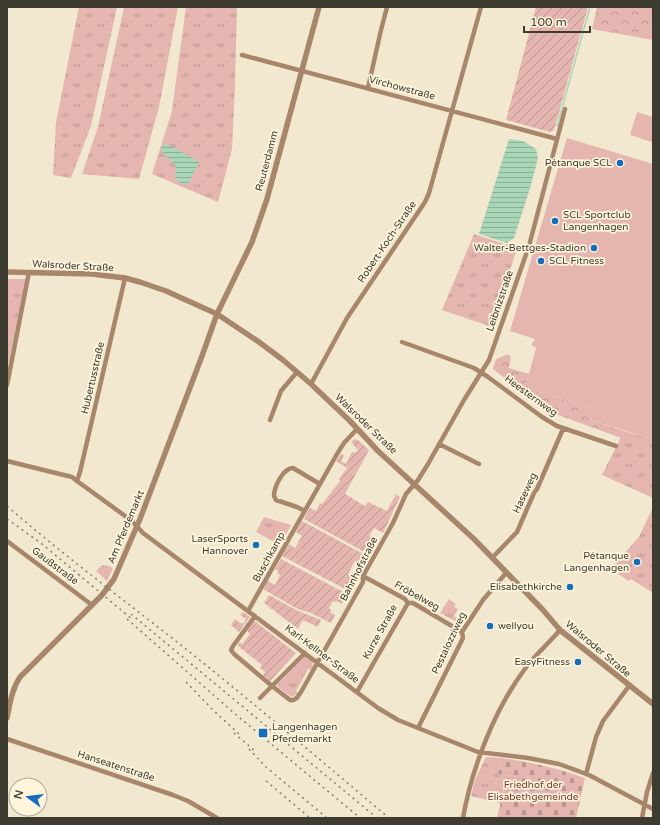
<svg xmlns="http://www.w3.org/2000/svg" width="660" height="825" font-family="'Varela Round',sans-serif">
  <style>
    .grass { fill: url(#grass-tufts) }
    .forest { fill: url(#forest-crowns) }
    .cemetery { fill: url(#cemetery-stones) }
    .garden { fill: url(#garden-furrows) }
    .pitch { fill: #e5b6b0 }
    .water { fill: url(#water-rules) }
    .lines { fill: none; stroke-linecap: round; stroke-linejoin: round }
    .stream { stroke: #aad6b8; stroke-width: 1.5 }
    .minor { stroke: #a7866c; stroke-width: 4.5 }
    .tertiary { stroke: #a7866c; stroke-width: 5.5 }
    .rail { stroke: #837d6d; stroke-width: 1.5; stroke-dasharray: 2 4; stroke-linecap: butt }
    .poi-dot { fill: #146ebc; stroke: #fef5dc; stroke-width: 1.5 }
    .labels { text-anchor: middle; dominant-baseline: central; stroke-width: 3.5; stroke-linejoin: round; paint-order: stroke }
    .street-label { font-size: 10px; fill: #3e3b31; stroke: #fef5dc }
    .poi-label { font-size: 10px; fill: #3e3b31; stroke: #fef5dc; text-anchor: end }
    .park-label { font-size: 10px; fill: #783832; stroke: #fef5dc }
  </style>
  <defs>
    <pattern id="grass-tufts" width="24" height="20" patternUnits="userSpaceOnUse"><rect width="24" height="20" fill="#e5b6b0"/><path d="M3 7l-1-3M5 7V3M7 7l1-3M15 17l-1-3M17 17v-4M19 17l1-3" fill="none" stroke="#bb9590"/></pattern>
    <pattern id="forest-crowns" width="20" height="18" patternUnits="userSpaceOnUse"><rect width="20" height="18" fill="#e5b6b0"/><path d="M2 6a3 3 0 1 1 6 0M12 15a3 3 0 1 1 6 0" fill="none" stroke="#bb9590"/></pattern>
    <pattern id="cemetery-stones" width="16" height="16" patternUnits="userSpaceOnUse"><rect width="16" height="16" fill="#e5b6b0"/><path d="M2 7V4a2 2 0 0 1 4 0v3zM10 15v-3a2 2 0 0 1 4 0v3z" fill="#bb9590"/></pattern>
    <pattern id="garden-furrows" width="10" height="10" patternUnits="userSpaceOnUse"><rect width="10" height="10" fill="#e5b6b0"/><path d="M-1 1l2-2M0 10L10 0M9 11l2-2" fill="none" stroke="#bb9590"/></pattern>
    <pattern id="water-rules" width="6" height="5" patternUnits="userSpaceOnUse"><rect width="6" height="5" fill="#aad6b8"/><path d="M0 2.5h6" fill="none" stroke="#8caf96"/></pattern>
  </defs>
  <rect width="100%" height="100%" fill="#f1e8cf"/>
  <path class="grass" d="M79,7H117L91,126L71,178L53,175L56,122Z
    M124,7H178L159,107L139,179L82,174L98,127Z
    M186,7H237L235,85L232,149L218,202L152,174L172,111Z
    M474,234L517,248L492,327L442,310Z
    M7,279H26L7,370Z
    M624,431L653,439V498L602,475Z
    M653,507V593L631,579L629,581L627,580L611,568L639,537Z
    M264,517L291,525L280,545L256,532Z
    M106,565L113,568L107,581L96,571L101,566Z
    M449,599L456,604L454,607L458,609L454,616L459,619L457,622L440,613Z
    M305,656L312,661L313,666L311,670L308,669L296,691L298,693L291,697L278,687L277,683L280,682Z
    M486,757L501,758L497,773L507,776L500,803L471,796L475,780Z"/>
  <path class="forest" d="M597,7H653V40L592,29Z
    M508,354L511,357L509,368L529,374L525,388L593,408L590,420L624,431L621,438L553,413L545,410L493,369L496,359Z"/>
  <path class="cemetery" d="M501,758C530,762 557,768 585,778L576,818H497L507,776L497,773Z"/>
  <path class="garden" d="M536,7H588L555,127L553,131L550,132L506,120Z
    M355,439L359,441L369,450L345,494L365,506L368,502L387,511L396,494L400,497L383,533L374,528L369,536L378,541L370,555L304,519L310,508L316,511L320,503L322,504L340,481L339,479L347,468L336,461L341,454L344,455L341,461L346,464L352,452L355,453L358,450L351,442Z
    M302,521L369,557L363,566L355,561L348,574L356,579L349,591L282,556L289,544L295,548L302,536L296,532Z
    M281,559L347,594L342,604L337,601L336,602L333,601L329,608L331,610L330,612L335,615L331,623L311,613L298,609L263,589L268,581L275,585L280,575L277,573L279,571L275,569Z
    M269,595L296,610L321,620L318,627L303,620L298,629L264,603Z
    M243,612L250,617L239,632L231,625L235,619L240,623H244L246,619L240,615Z
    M253,620L296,653L270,681L263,675L265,672L260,668L262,665L238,646L239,642L242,644L250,634L246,630Z"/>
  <path class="pitch" d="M637,112L653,117L652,142L630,135Z
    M567,138L653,164V439L590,420L593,408L525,388L536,348L531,345L535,339L510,331Z"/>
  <path class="water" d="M509,139L523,141L536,149L538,158L531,185L514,238L507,243L479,234Z
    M164,144L173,147L198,161L199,163L188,184H182L175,179L176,166L161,151L162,146Z"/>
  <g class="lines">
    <path class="stream" d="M557,126L590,7"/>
    <path class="minor" d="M242,55L557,139
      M368,88L381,30L387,7
      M402,342L474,368L488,377L542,417L557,426L616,446
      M311,384L347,318L425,202L429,193L481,7
      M7,385L29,272
      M270,420L281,391L297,372
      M439,444L479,464
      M7,461L72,477L77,481L132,521L143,533L378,708L398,720L478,752L528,758L559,764L589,775L653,809
      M77,481L80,472L125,278
      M305,511L297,507L276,500L274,496C274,487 283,468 293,468L320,484
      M7,541L92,605
      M492,558L517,532L534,493L537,489L563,429
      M363,576L405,599L408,603H413L462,632
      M248,611L337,454L344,443L357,429
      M255,616L233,646L231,650L234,654L272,686L260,698
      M305,653L272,686L290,700C296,701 298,696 301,692L363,582V576L393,523L406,494L418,480L428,464L464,400L489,360L529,246L565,109
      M357,692L408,603
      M418,728L463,638L462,632L483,600L506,573
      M7,739L173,795L188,801L217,818
      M586,774L596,737L603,721L629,686
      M463,818C472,767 495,708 527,666C537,653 549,643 560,630
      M642,818L647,792L653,773"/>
    <path class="tertiary" d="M7,272L92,274L125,278L140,282L166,291L217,314L259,342L283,360L311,384L350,421L378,451L474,539L543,610L560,630L653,704
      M7,718C10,703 12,689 20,677L102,595L114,579L140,519L202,356L217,314L252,242L267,199L319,7"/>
    <path class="rail" d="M7,506C62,554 120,597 177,642C249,699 319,759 389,818
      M7,519L42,544L133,620
      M131,614L377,818
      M127,619L234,713L360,818
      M186,682L213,710L239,734
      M234,733L255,751
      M249,749L266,767L327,818
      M266,781L310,818"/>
  </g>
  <g class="poi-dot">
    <circle cx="620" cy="163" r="4"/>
    <circle cx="555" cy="221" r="4"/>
    <circle cx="594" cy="248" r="4"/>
    <circle cx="541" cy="261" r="4"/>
    <circle cx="256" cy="545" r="4"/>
    <circle cx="637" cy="562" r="4"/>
    <circle cx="570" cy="587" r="4"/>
    <circle cx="490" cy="626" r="4"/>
    <circle cx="578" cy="662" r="4"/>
    <rect x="258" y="728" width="10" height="10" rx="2"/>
  </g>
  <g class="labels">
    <g class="street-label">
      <text transform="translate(402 88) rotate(15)">Virchowstraße</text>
      <text transform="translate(267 161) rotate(-75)">Reuterdamm</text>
      <text transform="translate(387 242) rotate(-56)">Robert-Koch-Straße</text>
      <text transform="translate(73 266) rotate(3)">Walsroder Straße</text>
      <text transform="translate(500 301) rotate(-71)">Leibnizstraße</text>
      <text transform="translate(93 378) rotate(-77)">Hubertusstraße</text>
      <text transform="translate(531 396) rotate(36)">Heesternweg</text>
      <text transform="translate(366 424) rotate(44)">Walsroder Straße</text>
      <text transform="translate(525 493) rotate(-65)">Haseweg</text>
      <text transform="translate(126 527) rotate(-67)">Am Pferdemarkt</text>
      <text transform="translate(269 557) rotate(-61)">Buschkamp</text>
      <text transform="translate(55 566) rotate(37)">Gaußstraße</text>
      <text transform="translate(359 569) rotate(-63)">Bahnhofstraße</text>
      <text transform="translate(417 596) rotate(29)">Fröbelweg</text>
      <text transform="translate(380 632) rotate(-61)">Kurze Straße</text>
      <text transform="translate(449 643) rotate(-65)">Pestalozziweg</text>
      <text transform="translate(598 649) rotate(40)">Walsroder Straße</text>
      <text transform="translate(322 654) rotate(37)">Karl-Kellner-Straße</text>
      <text transform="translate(116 766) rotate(18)">Hanseatenstraße</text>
    </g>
    <g class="poi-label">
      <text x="612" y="163">Pétanque SCL</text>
      <text x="563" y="215" text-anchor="start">SCL Sportclub<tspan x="563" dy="12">Langenhagen</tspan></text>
      <text x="586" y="248">Walter-Bettges-Stadion</text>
      <text x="549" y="261" text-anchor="start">SCL Fitness</text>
      <text x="248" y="539">LaserSports<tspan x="248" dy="12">Hannover</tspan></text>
      <text x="629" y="556">Pétanque<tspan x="629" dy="12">Langenhagen</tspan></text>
      <text x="562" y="587">Elisabethkirche</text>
      <text x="498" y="626" text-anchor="start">wellyou</text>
      <text x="570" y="662">EasyFitness</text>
      <text x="272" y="727" text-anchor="start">Langenhagen<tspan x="272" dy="12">Pferdemarkt</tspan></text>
    </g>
    <g class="park-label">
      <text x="533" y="785">Friedhof der<tspan x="533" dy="12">Elisabethgemeinde</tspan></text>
    </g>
  </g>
  <rect width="660" height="825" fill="none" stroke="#3e3b31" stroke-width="16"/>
  <g transform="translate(28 797) rotate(285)"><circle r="19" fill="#fef5dc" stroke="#b1ab98"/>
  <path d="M0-3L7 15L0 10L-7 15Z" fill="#146ebc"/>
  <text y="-6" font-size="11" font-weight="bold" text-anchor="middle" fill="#3e3b31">N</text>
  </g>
  <path d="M524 26v6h66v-6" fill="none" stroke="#3e3b31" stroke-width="2"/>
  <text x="530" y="26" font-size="12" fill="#3e3b31" stroke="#fef5dc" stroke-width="3" paint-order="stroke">100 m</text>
</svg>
